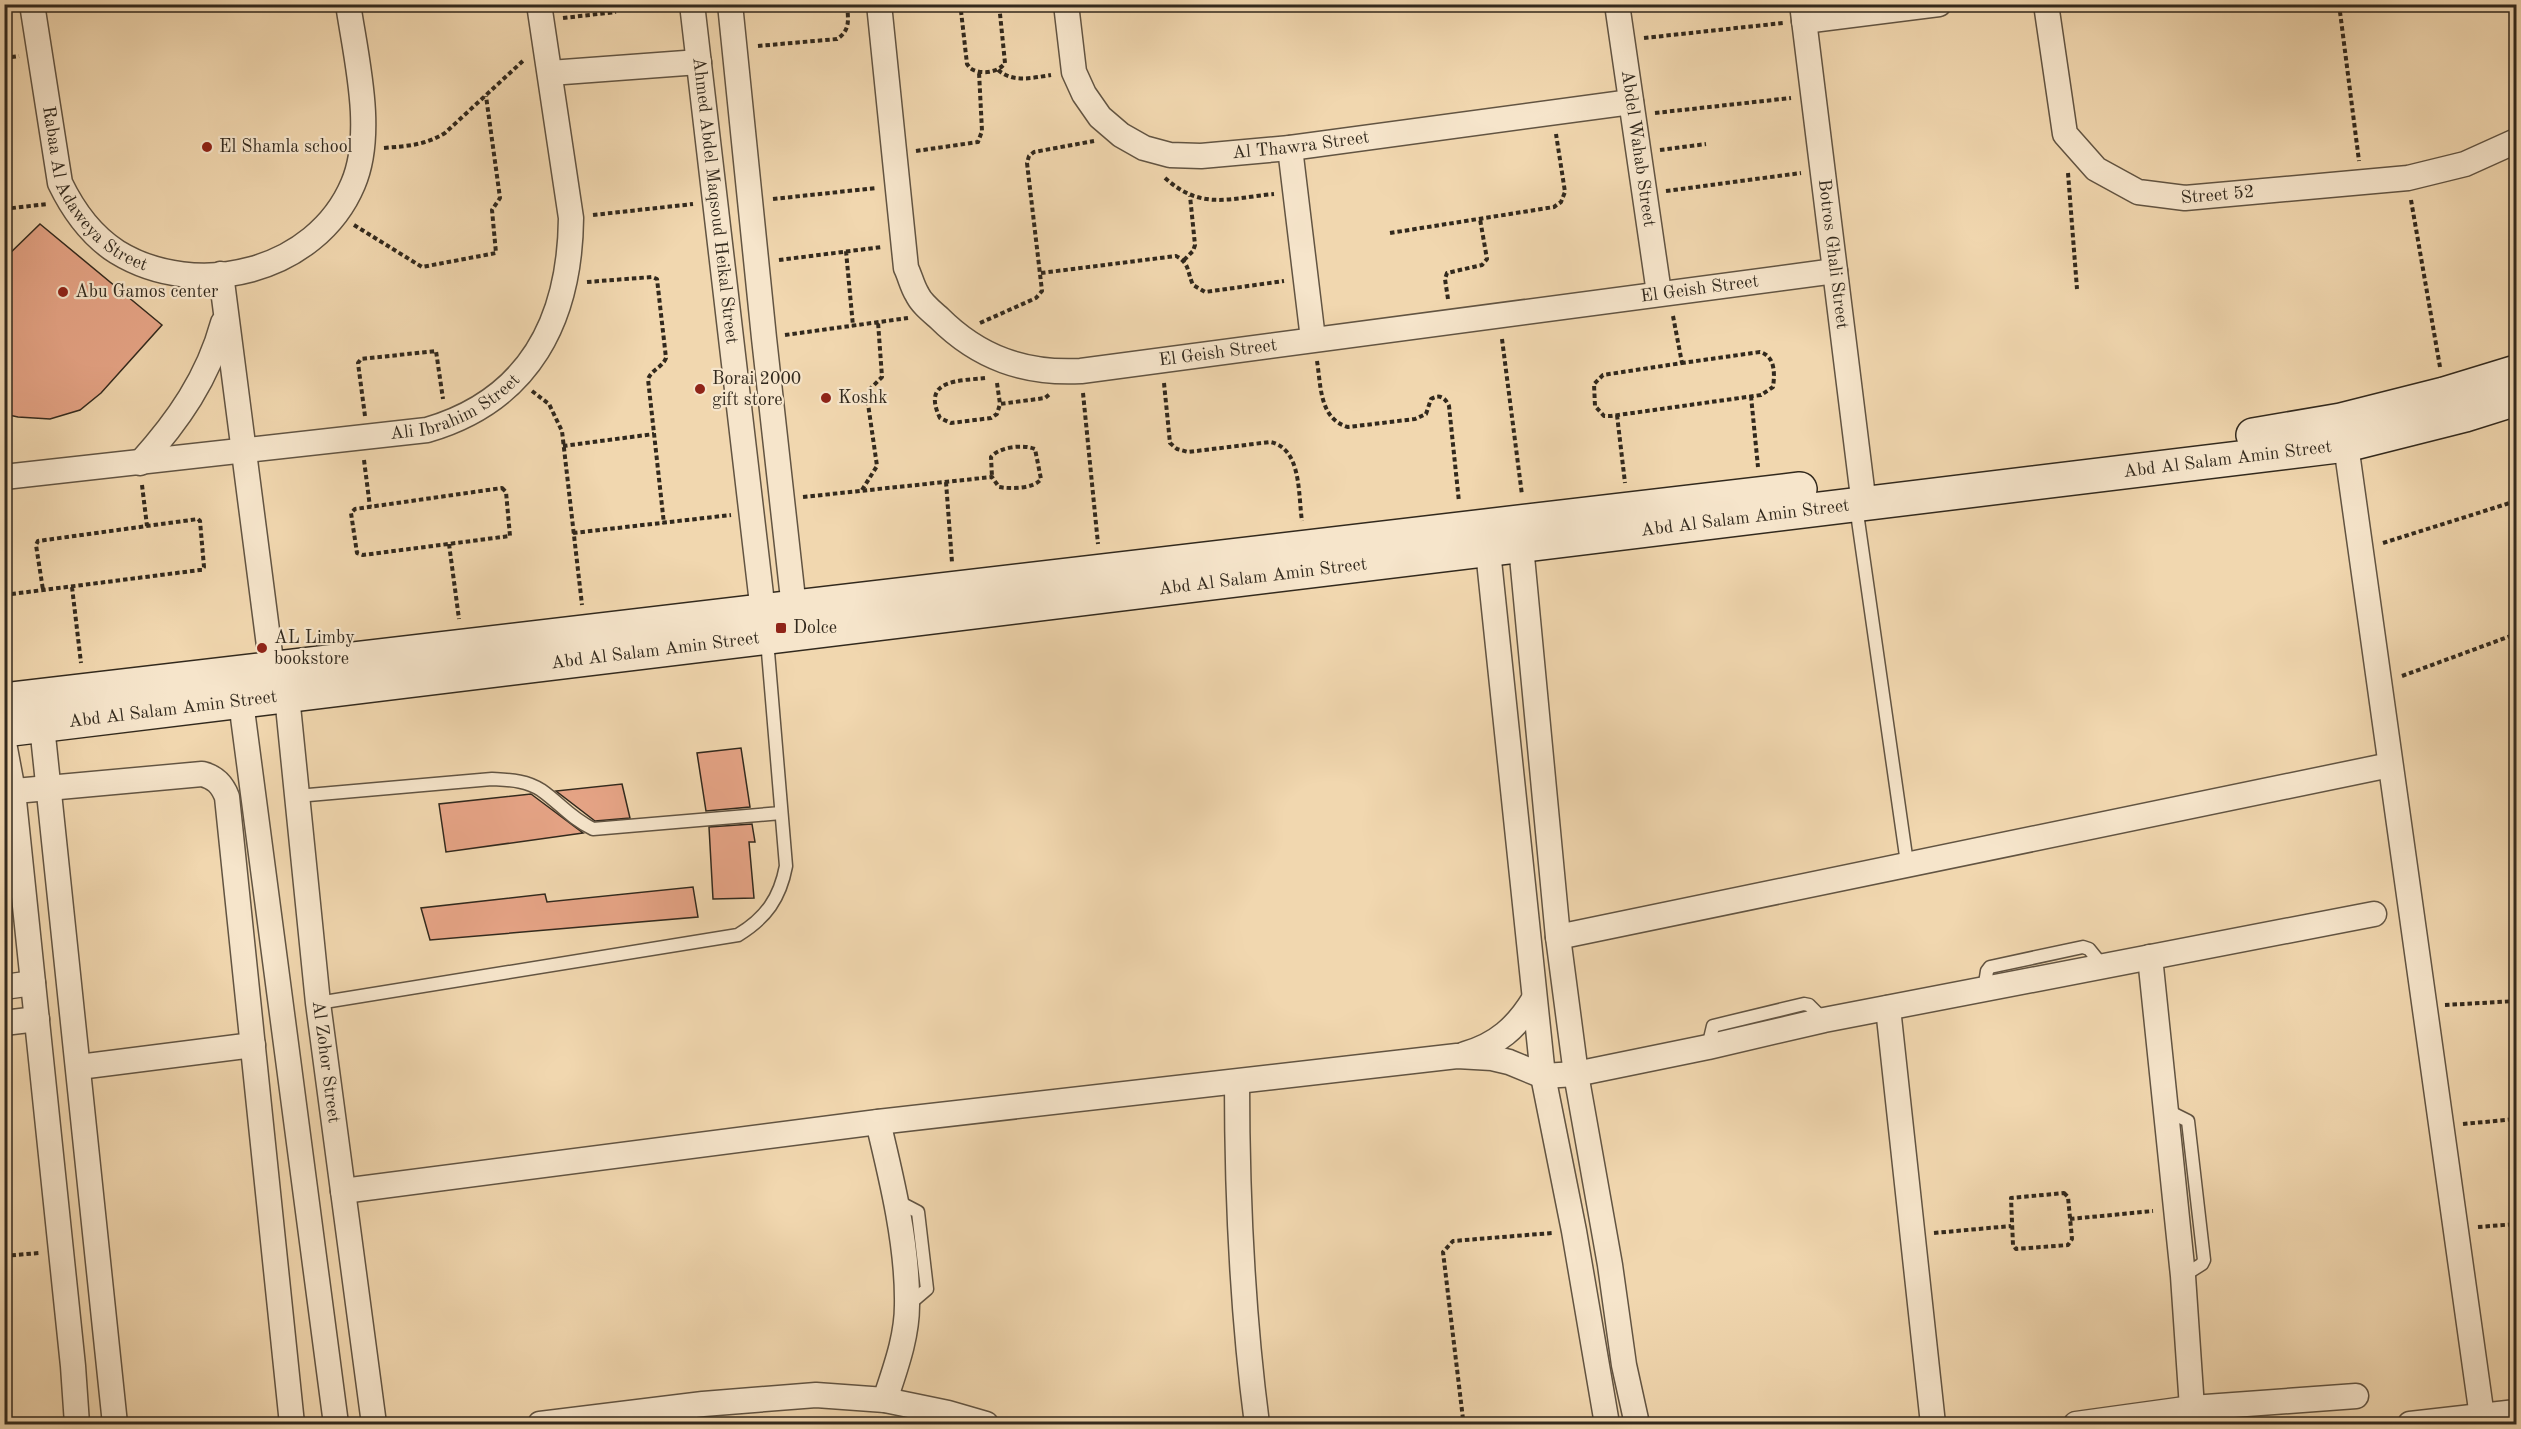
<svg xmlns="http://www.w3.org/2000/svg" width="2521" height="1429" font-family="'Old Standard TT',serif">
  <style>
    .building { fill: #e6a486; stroke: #32291d; stroke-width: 1.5 }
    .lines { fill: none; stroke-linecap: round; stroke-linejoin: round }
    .lane-casing { stroke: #625442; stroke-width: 15 }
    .street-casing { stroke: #625442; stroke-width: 27 }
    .secondary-casing { stroke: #32291d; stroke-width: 36 }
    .path { stroke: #32291d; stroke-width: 4; stroke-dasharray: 4.5 3; stroke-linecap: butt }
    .lane { stroke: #f6e5cb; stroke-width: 12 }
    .street { stroke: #f6e5cb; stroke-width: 24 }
    .secondary { stroke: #f6e5cb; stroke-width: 33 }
    .poi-dot { fill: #8f2418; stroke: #f6e5cb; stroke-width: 2 }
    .labels { text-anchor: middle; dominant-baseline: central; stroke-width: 4.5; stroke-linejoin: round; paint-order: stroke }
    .street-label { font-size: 18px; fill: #32291d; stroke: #f6e5cb }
    .poi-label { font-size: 18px; fill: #32291d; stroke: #f6e5cb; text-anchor: start }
  </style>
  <rect width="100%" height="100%" fill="#f1d7af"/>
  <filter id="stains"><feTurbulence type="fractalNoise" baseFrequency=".00333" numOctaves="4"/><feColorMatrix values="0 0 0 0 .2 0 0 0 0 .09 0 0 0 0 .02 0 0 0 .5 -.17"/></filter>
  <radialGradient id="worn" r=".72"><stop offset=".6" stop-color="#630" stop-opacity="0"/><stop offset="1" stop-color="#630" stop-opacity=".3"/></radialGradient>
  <path class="building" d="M40,224L162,325L101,393L80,410L50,419L18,417L4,414V259Z
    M741,748L750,807L706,811L697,753Z
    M622,784L630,818L595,821L556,791Z
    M531,794L583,833L446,852L439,804Z
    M752,824L755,842H749L754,898L713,899L709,827Z
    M693,887L698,917L430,940L421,908L545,894L547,902Z"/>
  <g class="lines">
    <defs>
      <path id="lane" d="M1856,506L1907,863
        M297,796L492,779C509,780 526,780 541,790C561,804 569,817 593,829L781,813
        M1984,990L1987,971L1990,967L2083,947L2089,949L2102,965
        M318,1003L738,935C766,918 780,898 786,866L767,640
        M1708,1047L1713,1026L1804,1004L1809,1005L1824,1020
        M2166,1110L2188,1121L2204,1260L2202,1264L2183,1276
        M897,1201L918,1212L927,1289L907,1306"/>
      <g id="street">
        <path id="s1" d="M32,4L60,183C73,210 92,236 117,252C197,301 316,272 353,184C375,133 356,58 348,4"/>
        <path id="s2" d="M692,4L763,612"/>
        <path d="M730,4L764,338L794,608"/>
        <path id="s3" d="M879,4L906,268C910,276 912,286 917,294C921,303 931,311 939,318C979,358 1025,374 1081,371L1835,271"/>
        <path id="s4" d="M1066,4L1074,72L1084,94L1100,117L1121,135L1144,148L1170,155L1201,156L1290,148L1631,102"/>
        <path id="s5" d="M1617,4L1659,293"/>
        <path id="s6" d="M1802,4L1864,505"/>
        <path id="s7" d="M2046,4L2065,134L2096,169L2138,192L2185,198L2408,178L2465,164L2516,141"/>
        <path d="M1804,21L1939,4"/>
        <path d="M550,73L699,62"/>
        <path d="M1290,148L1313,339"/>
        <path d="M221,274L272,669"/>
        <path d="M2346,445L2483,1424"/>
        <path d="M140,463C178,421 208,378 223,323"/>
        <path id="s8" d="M4,477L427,430C530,400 570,319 571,218L539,4"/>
        <path d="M1521,546L1558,937L1576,1074L1610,1265L1624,1365L1637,1424"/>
        <path d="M1488,551L1543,1076L1574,1231L1607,1424"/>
        <path id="s9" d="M287,696L318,1003L374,1424"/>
        <path d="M241,702L336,1424"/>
        <path d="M42,726L115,1424"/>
        <path d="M4,743L13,791L73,1366L77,1424"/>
        <path d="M4,792L202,774C215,777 222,784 227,797L292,1424"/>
        <path d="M1558,937L2390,765"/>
        <path d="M2150,957L2183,1276L2192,1408L2201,1424"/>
        <path d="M4,987L33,983"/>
        <path d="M1888,1008L1933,1424"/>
        <path d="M4,1023L37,1019"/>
        <path d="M1465,1054C1497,1045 1517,1027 1534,999"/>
        <path d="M79,1067L253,1045"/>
        <path d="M1237,1082C1237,1196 1242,1310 1257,1424"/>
        <path d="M878,1122C892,1180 908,1246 907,1305C907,1338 895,1369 885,1400"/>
        <path d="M343,1191L878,1122L1457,1056L1492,1058L1509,1062L1543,1076L1576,1074L1708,1047L1824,1020L2374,914"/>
        <path d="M540,1424L703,1404L816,1395L885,1400L948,1413L986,1424"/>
        <path d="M2076,1424L2192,1408L2356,1396"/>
        <path d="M2410,1424L2516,1412"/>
      </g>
      <g id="secondary">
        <path d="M2253,435L2341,420L2444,394L2516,372"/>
        <path d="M4,700L1800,489"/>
        <path id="s10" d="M4,730L2346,445L2465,415L2516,399"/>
      </g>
    </defs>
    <use href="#lane" class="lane-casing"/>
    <use href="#street" class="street-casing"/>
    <use href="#secondary" class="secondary-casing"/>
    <path class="path" d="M965,4L961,11L967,64L970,68C980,75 998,73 1005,63L999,4
      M2339,4L2359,161
      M563,18L616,12
      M1644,38L1783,23
      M758,46L837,39C851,30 848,19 847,4
      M4,58L19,56
      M998,70C1014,83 1031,78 1051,75
      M1655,113L1791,98
      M384,148C408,146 425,145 445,133L525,59
      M1660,150L1706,144
      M916,151L978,142L982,131L979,72
      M2068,173L2077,289
      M1165,178C1202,211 1229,198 1274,194
      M1666,191L1801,173
      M773,199L876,188
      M2411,200L2440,367
      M4,209L47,204
      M593,215L693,204
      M354,225L422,267L496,253L492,210L500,198L486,96
      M1390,233L1554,207L1561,202L1565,192L1556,134
      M846,251L853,326
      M779,260L882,247
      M1184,260L1193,251L1195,245L1190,196
      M1041,273L1176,256C1190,263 1187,272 1193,285L1205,292L1284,281
      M587,282L652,277L657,279L666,358C662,368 652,369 648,379L664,524
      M1448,299L1445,279L1447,273L1482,265L1487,259L1480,219
      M1673,316L1682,363L1603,375L1594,384L1595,406L1604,416H1611L1761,395L1773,387C1775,373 1775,356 1760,352L1682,363
      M980,323L1036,298L1042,291L1027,163L1029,156L1034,152L1094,141
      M785,335L908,318
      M1502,339L1522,495
      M1317,361C1321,385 1319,419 1348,427L1415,419L1426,414L1431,399C1439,394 1445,397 1449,406L1459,502
      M985,378C959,381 921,379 940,418L951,423L991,418L997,414L1000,404L1045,398L1051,393
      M997,383L1000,404
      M1164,383L1170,443L1177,449L1188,452L1270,442C1302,448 1298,495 1302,521
      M532,391L549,404L562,431L582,605
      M1083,393L1098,544
      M1751,396L1758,467
      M1617,415L1625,483
      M365,416L358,363L361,359L436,351L443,399
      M563,446L654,434
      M364,460L370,507
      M946,482L952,562
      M142,485L147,526
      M502,488L506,492L510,536L363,555L357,553L351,513L355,509Z
      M862,490L877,466L867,397L870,389L882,377L878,322
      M803,497L992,477L999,487C1010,489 1034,489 1041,479L1035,449C1023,444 999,447 991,457L992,477
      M573,533L731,515
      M2383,543L2516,501
      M449,544L459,619
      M72,587L81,663
      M4,595L200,570H202L204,567L200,521L198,519L38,541L36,545L43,590
      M2402,676L2516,634
      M2445,1005L2516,1001
      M2463,1124L2516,1119
      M2064,1193L2068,1197L2072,1239L2068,1245L2016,1249L2013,1245L2011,1198Z
      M2070,1219L2153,1211
      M2478,1227L2516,1224
      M1934,1233L2011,1226
      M4,1256L39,1253
      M1463,1419L1443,1252L1453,1241L1552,1233"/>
    <use href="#lane" class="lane"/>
    <use href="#street" class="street"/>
    <use href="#secondary" class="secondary"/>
  </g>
  <g class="poi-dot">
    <circle cx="207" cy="147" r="6"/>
    <circle cx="63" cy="292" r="6"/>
    <circle cx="700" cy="389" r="6"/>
    <circle cx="826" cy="398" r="6"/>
    <rect x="775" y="622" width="12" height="12" rx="3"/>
    <circle cx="262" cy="648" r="6"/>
  </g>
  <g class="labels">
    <g class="street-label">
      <text stroke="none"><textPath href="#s4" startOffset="333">Al Thawra Street</textPath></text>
      <text stroke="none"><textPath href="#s5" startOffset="146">Abdel Wahab Street</textPath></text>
      <text stroke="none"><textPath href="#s1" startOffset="204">Rabaa Al Adaweya Street</textPath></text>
      <text stroke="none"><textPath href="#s7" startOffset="306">Street 52</textPath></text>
      <text stroke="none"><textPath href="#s2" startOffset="198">Ahmed Abdel Maqsoud Heikal Street</textPath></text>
      <text stroke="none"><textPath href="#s6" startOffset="252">Botros Ghali Street</textPath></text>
      <text stroke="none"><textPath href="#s3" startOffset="1107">El Geish Street</textPath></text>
      <text stroke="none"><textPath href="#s3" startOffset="621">El Geish Street</textPath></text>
      <text stroke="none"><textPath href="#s8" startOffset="460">Ali Ibrahim Street</textPath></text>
      <text stroke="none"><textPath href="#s10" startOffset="2240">Abd Al Salam Amin Street</textPath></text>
      <text stroke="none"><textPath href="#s10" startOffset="1754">Abd Al Salam Amin Street</textPath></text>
      <text stroke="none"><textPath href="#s10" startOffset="1268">Abd Al Salam Amin Street</textPath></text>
      <text stroke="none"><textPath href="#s10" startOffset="656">Abd Al Salam Amin Street</textPath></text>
      <text stroke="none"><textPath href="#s10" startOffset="170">Abd Al Salam Amin Street</textPath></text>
      <text stroke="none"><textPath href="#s9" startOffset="368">Al Zohor Street</textPath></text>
    </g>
    <g class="poi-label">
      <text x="219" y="147">El Shamla school</text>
      <text x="75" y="292">Abu Gamos center</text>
      <text x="712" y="379">Borai 2000<tspan x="712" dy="21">gift store</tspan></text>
      <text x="838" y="398">Koshk</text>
      <text x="793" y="628">Dolce</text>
      <text x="274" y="638">AL Limby<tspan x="274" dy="21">bookstore</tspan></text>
    </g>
  </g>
  <rect width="2521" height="1429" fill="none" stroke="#f1d7af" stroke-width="24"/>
  <rect x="6" y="6" width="2509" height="1417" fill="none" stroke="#32291d" stroke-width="3"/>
  <rect x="12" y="12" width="2497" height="1405" fill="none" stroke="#32291d" stroke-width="1.5"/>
  <rect width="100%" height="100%" filter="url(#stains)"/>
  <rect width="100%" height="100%" fill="url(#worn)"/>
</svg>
